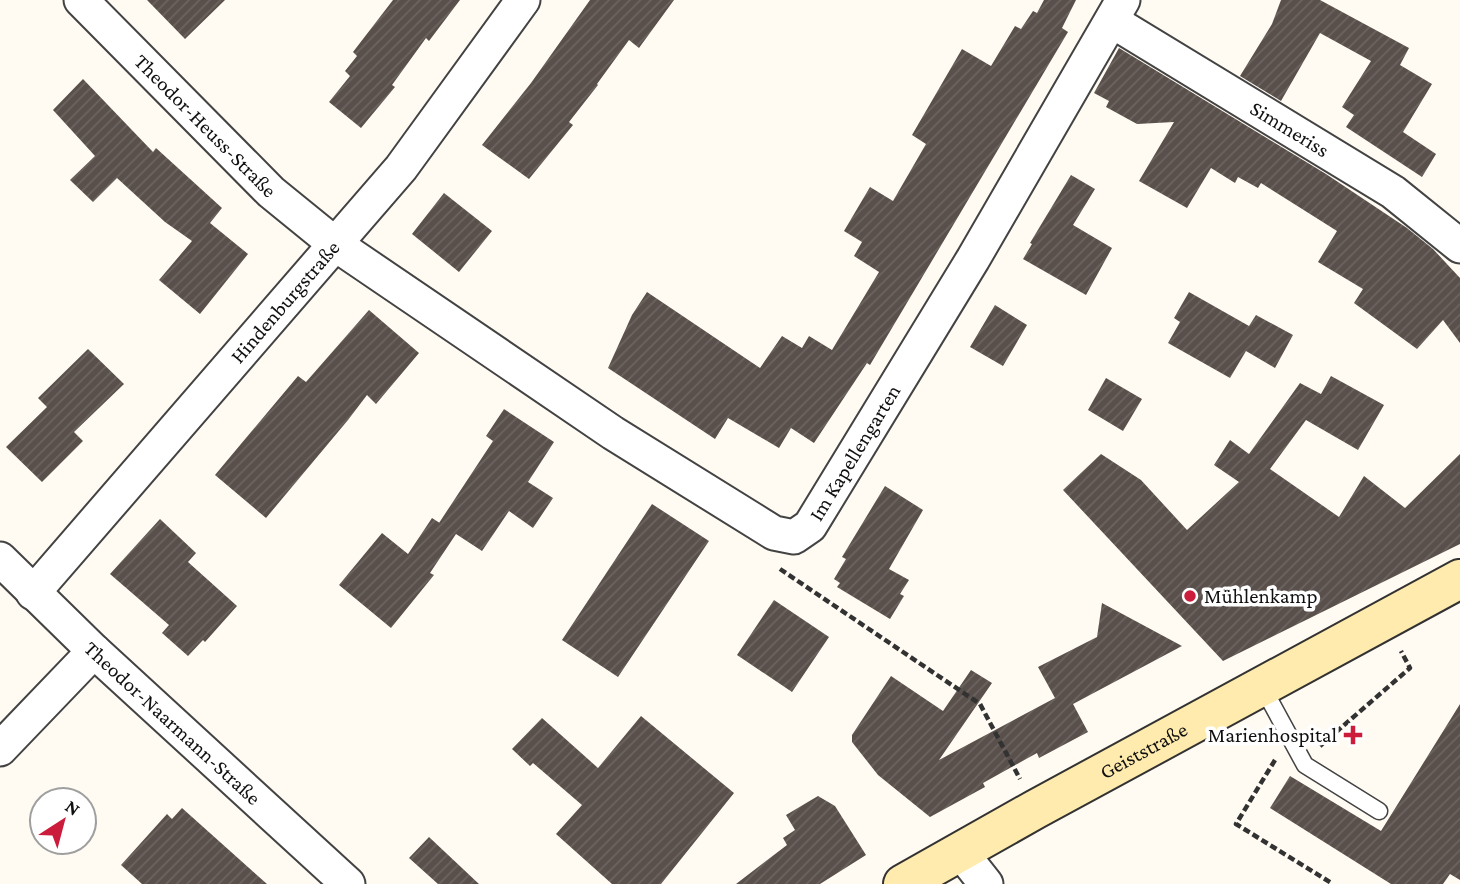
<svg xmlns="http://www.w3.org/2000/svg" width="1460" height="884" font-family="'Crimson Pro',serif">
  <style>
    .building { fill: url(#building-hatch) }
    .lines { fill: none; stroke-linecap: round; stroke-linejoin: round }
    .lane-casing { stroke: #434343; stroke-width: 19 }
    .street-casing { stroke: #434343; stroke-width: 37 }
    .secondary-casing { stroke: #323232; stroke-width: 42 }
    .path { stroke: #323232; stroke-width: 4.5; stroke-dasharray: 7 3.5; stroke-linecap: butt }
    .lane { stroke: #fff; stroke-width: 16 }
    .street { stroke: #fff; stroke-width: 33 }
    .secondary { stroke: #ffebad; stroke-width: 38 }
    .poi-dot { fill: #cb1d3b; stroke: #fff; stroke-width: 2.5 }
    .labels { text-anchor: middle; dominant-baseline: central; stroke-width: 7; stroke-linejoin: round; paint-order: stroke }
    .street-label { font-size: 21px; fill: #101010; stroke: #fff }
    .poi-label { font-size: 21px; fill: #101010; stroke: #fff; text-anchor: start }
  </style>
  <defs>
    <pattern id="building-hatch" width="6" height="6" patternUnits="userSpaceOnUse" patternTransform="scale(1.75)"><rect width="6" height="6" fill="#594f4b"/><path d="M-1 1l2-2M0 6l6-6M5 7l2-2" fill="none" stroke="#6c6461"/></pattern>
  </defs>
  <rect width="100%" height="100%" fill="#fffbf2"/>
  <path class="building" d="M147,0H225L185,39Z
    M393,0H460L429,41L426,38L392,85L395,87L361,128L329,102L350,76L345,71L357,56L353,52Z
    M590,0H674L639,48L629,40L597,84L598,85L569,122L573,125L529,179L482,145L531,83Z
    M1044,0H1076L1062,28L1068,32L870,365L867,363L814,443L791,428L779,448L728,418L715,439L608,368L632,315L647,292L760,368L782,336L802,348L809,336L832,350L879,272L854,256L862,242L844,231L870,187L893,201L926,144L912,135L962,49L991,66L1015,26L1021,29L1033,11L1037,13Z
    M1281,0H1320L1409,48L1400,65L1432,84L1403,132L1436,154L1422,177L1346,127L1354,115L1342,107L1371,61L1320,33L1281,101L1240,76L1272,24Z
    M1119,48L1326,174L1407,228L1433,249L1460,278V343L1443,320L1417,349L1354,303L1363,289L1318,262L1337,231L1261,183L1258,188L1238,177L1235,183L1211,168L1187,208L1139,181L1174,122L1137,124L1106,107L1109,101L1094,93Z
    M83,79L153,152L156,148L222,208L210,223L248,254L200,314L159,280L192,241L165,222L117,178L93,202L70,180L95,156L53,110Z
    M1071,175L1095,189L1073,225L1112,248L1086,295L1023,259L1032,244L1030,243Z
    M444,193L492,231L459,272L412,234Z
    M1189,292L1249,326L1256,315L1293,335L1275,368L1246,351L1230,378L1168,343L1180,322L1174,318Z
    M995,305L1027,325L1003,366L970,347Z
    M369,310L419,353L376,404L367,395L348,420L266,518L215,475L298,376L306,382Z
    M88,349L124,384L74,432L83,441L42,482L6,447L47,407L38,398Z
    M1331,376L1384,405L1358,450L1306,420L1270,469L1339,517L1364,476L1405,508L1460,454V544L1223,661L1063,490L1101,454L1141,480L1187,530L1239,482L1214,465L1230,440L1249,454L1300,383L1321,394Z
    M1106,378L1142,399L1123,431L1088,410Z
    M504,409L554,442L528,482L553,498L533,528L509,511L482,551L456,534L430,573L434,575L391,628L339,585L382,533L408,554L432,518L446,527L439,523L493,441L486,436Z
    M885,486L923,510L889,569L909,580L900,594L904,596L890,619L837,587L840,583L834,579L846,559L842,557Z
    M652,504L709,541L618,677L562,640Z
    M160,519L196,553L188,562L237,606L205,642L203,640L188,656L162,633L169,625L110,574Z
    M774,600L829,637L792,692L737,655Z
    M1102,603L1182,646L1073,704L1088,732L1039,758L1037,753L983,783L985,787L930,817L878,775L852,742V735L891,676L943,711L971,670L992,683L939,760L1055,698L1038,667L1097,637Z
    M1460,704V880L1450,874L1443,884H1391L1270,808L1290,776L1381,831Z
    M641,716L734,793L661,884H612L556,834L582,805L533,763L530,766L512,749L542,718L598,768Z
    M818,796L835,806L866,855L820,884H736L787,845L783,838L795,830L786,815Z
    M182,808L267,884H142L121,865L167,814L172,819Z
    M429,837L479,884H438L409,858Z"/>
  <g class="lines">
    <defs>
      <path id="lane" d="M1262,686L1305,765L1379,811"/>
      <g id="street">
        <path id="s1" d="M81,0L271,192L335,244L613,433L774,533L794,537L810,526L973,259L1123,0"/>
        <path id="s2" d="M1112,21L1393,192L1460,246"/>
        <path id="s3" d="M0,559L94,651L348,884"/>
        <path id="s4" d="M33,593L401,168L523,0"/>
        <path d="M0,749L94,651"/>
        <path d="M960,851L986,884"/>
      </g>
      <g id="secondary">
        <path id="s5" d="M903,884L1036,809L1460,579"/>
      </g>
    </defs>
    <use href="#lane" class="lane-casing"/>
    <use href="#street" class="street-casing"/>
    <use href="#secondary" class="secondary-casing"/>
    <path class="path" d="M780,569L980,704L1020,779
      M1320,746L1410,668L1401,651
      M1275,760L1236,824L1333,884"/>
    <use href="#lane" class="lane"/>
    <use href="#street" class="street"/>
    <use href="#secondary" class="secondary"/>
  </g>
  <g class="poi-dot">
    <circle cx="1190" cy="596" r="7"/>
    <path d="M1349.5 724.5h7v7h7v7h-7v7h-7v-7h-7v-7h7z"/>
  </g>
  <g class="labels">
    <g class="street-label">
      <text stroke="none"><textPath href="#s1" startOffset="177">Theodor-Heuss-Straße</textPath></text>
      <text stroke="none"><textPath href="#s2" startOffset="208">Simmeriss</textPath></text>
      <text stroke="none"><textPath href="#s4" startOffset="385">Hindenburgstraße</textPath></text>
      <text stroke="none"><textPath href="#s1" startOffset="1004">Im Kapellengarten</textPath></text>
      <text stroke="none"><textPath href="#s3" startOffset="238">Theodor-Naarmann-Straße</textPath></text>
      <text stroke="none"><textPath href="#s5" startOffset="275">Geiststraße</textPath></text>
    </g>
    <g class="poi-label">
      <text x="1204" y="596">Mühlenkamp</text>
      <text x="1337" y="735" text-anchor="end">Marienhospital</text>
    </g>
  </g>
  <g transform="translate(63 821) rotate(36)"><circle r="33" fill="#ffffff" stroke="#9f9f9f" stroke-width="2"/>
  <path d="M0-5L12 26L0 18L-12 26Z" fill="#cb1d3b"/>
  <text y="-10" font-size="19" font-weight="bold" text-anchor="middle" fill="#101010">N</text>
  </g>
</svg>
